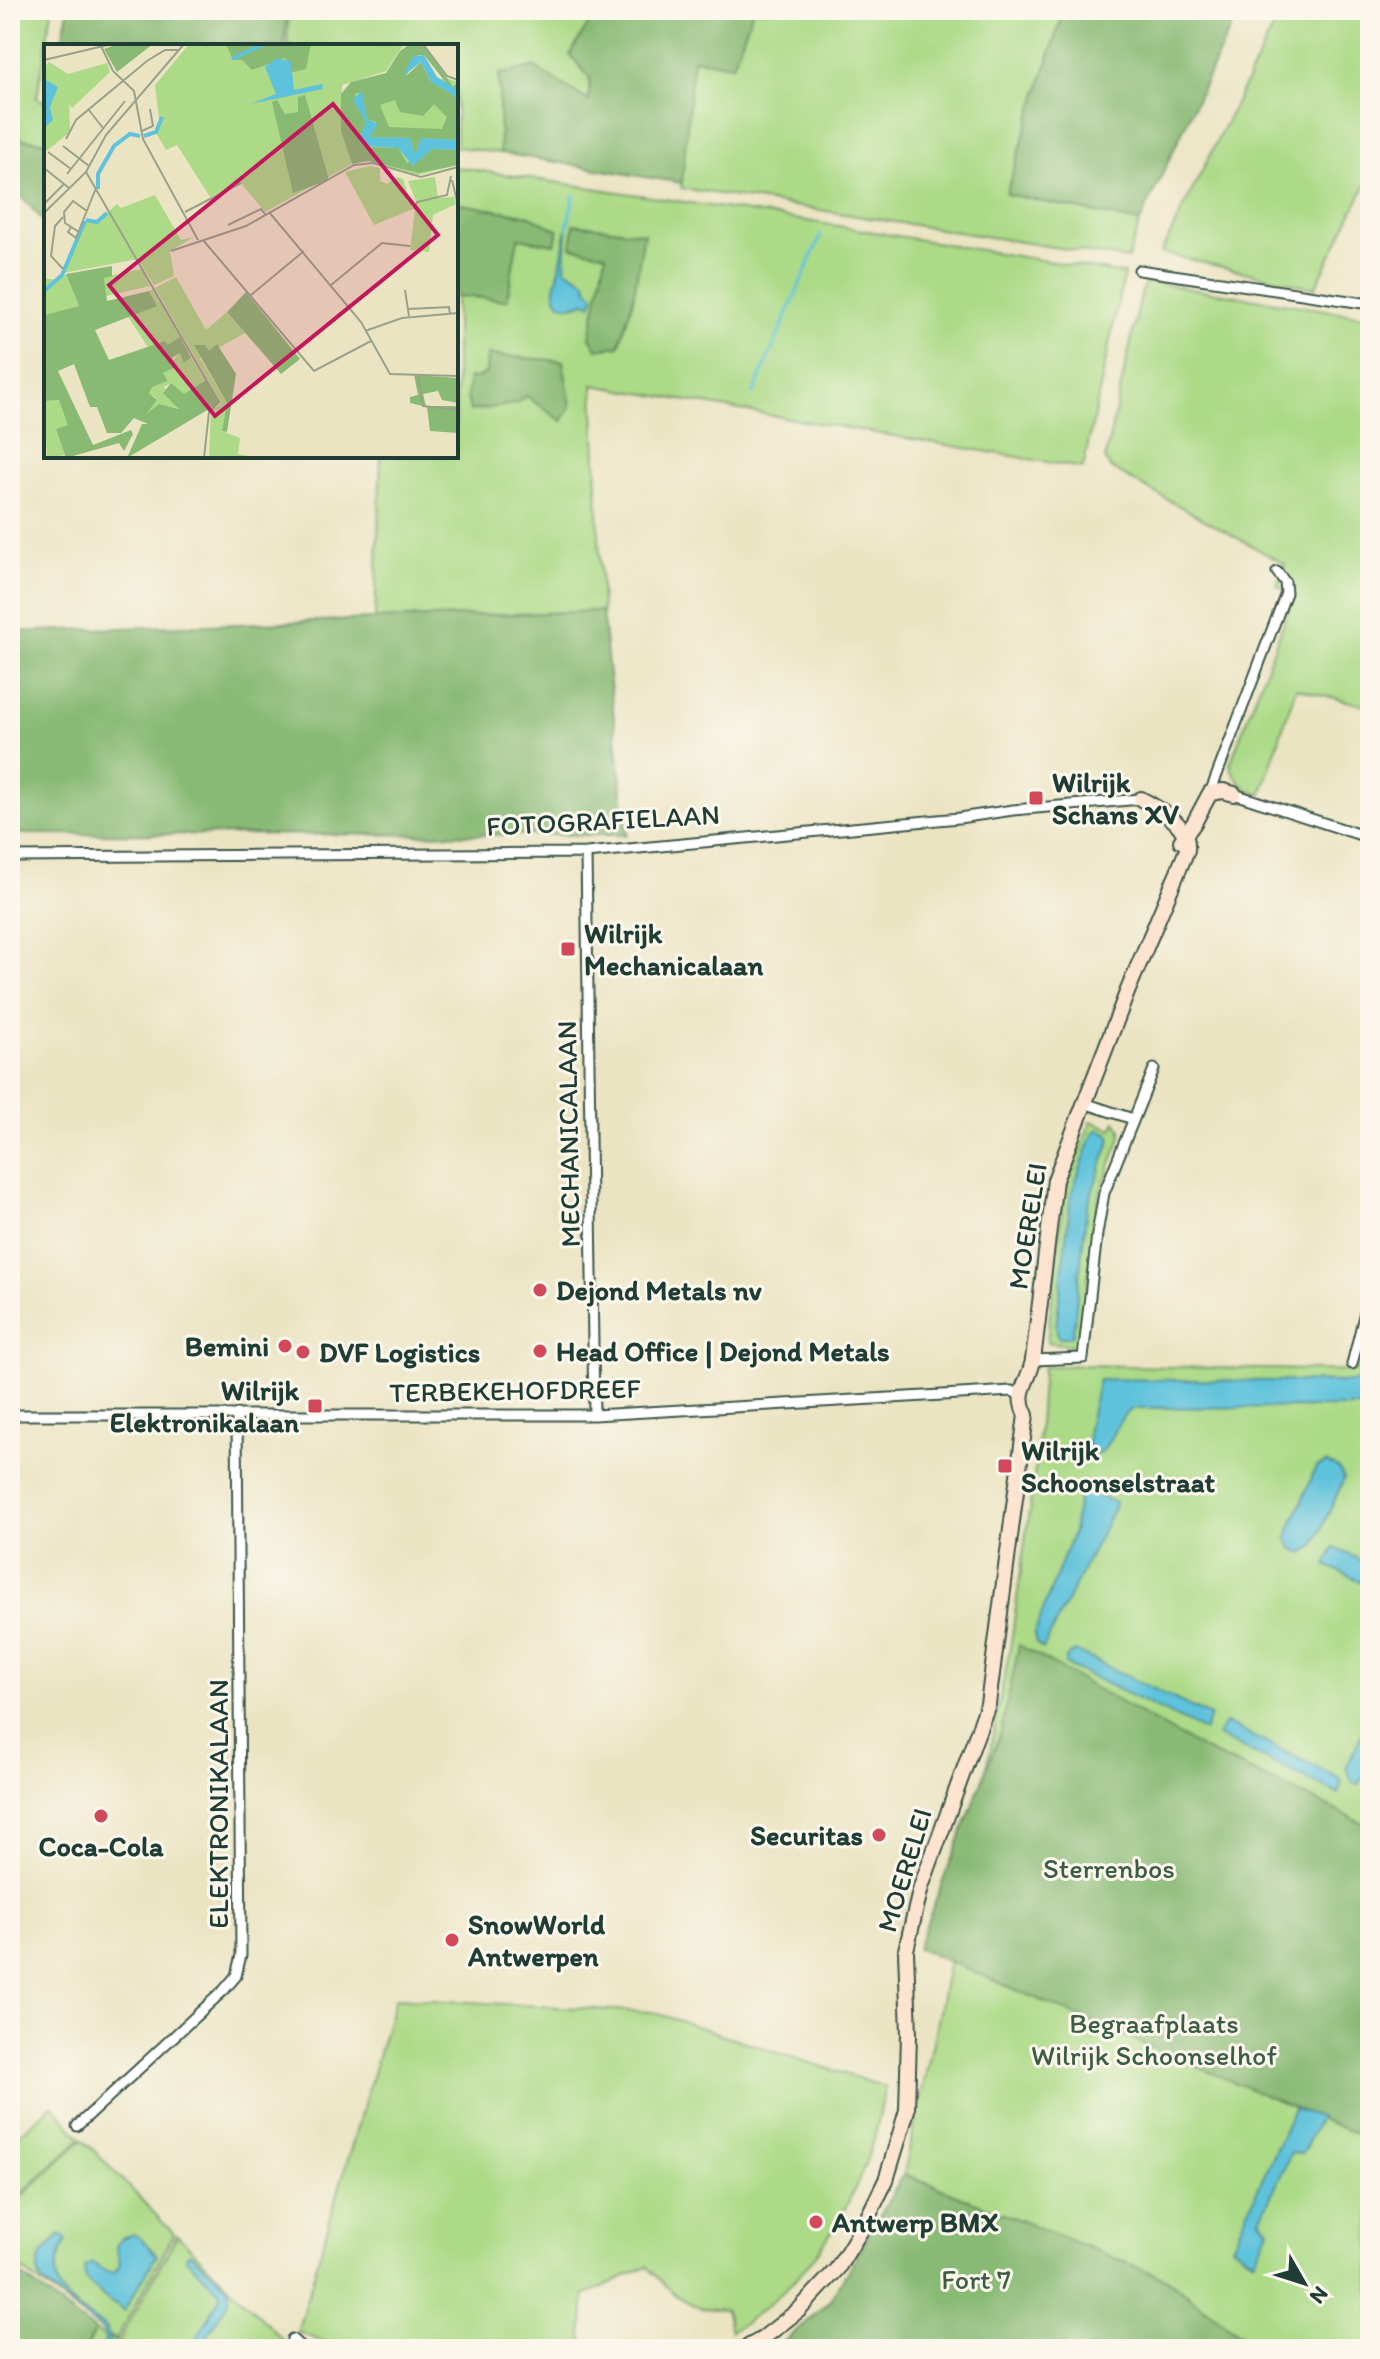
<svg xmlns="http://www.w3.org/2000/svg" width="1380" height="2359" font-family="Itim,sans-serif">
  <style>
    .green { fill: #acda87; stroke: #668c5e; stroke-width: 2; fill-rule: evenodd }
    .forest { fill: #89ba74; stroke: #547c54; stroke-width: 2 }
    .water { fill: #5ec2dc; stroke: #3e8088; stroke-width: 2 }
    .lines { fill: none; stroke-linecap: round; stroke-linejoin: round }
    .stream { stroke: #5ec2dc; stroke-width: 3 }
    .street-casing { stroke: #3e5649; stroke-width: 13 }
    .secondary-casing { stroke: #3e5649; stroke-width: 18 }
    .street { stroke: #fff; stroke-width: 9 }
    .secondary { stroke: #fde4d1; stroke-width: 14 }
    .poi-dot { fill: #d1495b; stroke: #fbf7ec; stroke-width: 3 }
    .labels { text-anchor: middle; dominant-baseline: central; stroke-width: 6; stroke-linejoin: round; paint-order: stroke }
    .poi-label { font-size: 28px; font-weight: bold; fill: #1f3d34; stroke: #fbf7ec; text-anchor: start }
    .street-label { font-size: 28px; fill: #1f3d34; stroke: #fbf7ec }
    .park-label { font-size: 28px; fill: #3b5c45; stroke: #fbf7ec }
    .inset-river { fill: none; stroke: #5ec2dc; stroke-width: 4 }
    .inset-road { fill: none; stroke: #99a18a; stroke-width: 2 }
    .view { fill: #c2185b; fill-opacity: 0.15; stroke: #c2185b; stroke-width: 4 }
    .inset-edge { fill: none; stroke: #1f3d34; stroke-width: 4 }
  </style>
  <rect width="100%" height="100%" fill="#fbf7ec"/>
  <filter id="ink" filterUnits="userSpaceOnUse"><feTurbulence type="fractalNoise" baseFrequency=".0125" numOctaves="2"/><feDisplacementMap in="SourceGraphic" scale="16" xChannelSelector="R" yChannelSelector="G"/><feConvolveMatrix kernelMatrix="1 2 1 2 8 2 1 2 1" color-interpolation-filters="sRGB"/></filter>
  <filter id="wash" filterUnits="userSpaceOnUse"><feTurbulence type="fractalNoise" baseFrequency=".006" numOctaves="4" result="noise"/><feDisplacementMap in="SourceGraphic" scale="32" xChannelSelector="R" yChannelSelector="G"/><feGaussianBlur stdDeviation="1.8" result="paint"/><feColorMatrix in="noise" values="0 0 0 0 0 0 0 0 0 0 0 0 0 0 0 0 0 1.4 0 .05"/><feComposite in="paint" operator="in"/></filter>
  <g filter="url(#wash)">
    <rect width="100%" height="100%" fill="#ebe4c3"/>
    <path class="green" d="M10,10H52L37,98L46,102V142L22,139L10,125Z
      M289,10H514V14L592,17L589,102L534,67L499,75L500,153L456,147V46H287Z
      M753,10H1064L1006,194L1140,222L1128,259L681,188L693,59L733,65Z
      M1282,10H1370V176L1315,288L1161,253Z
      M456,167L826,224L1124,274L1083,468L593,385L602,611L375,619L381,456H456V296L507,300L518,237L554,244L558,231L530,216L456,203ZM574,225L643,234L633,299L619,346L590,338L607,254Z
      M1148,282L1370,317V707L1296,688L1261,795C1244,790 1236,781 1230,764L1294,595L1277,585L1285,564L1110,468L1105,459L1143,287Z
      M1091,1121L1112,1129L1116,1121L1121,1129V1137L1098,1199L1080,1346L1070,1353V1345L1047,1342L1064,1195Z
      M1370,1315V2349H1258L1167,2279L1231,2349H776L830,2301L935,2185L904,2174L934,2037L1011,1643L1037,1454L1043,1367L1084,1365L1356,1371Z
      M395,1998L652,2012L885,2087C881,2105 879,2124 873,2141C848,2219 803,2288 731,2331L725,2310L699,2308L675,2295L647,2266L585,2295L582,2336L587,2349H342L297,2332Z
      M52,2105L81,2138L10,2204V2143Z
      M83,2139L174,2234L116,2340L10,2261V2207Z
      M177,2235L292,2349H86L95,2331L118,2343Z"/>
    <path class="forest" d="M68,10H287L284,46H61Z
      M514,10H753L733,65L693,59L682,183L500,153L499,74L534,67L589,101L590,78L570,55L592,18L514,14Z
      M1064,10H1239L1140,222L1006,194Z
      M10,125L22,139L46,142V224L10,184Z
      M456,203L530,216L558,230L555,244L518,238L507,300L456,296Z
      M574,224L644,233L633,299L619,346L597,349L590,337L606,254L571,247Z
      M487,355L563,361L571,406L562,421L526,396L515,404L470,411L467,397L469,378H476L486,373Z
      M602,611L627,835L10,834V632Z
      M1019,1645L1203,1749L1370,1826V2140L917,1948L1001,1732Z
      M904,2174L1167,2279L1258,2349H1006L983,2342L957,2349H776L830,2301Z
      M10,2267L95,2331L86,2349H10Z"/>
    <path class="water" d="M567,228L565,269L586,281L587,288L595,296L591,304L584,302C572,308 556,308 555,291C554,284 558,278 559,272C562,258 564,242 567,228Z
      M1099,1129L1109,1134L1111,1138L1087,1207L1073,1334L1071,1337H1058L1056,1327L1071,1194L1093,1134Z
      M1370,1351V1404L1365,1407L1134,1408L1123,1416L1103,1451L1095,1454L1088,1448V1427L1099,1379L1353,1382L1361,1380Z
      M1326,1463C1336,1466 1340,1468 1344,1479L1314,1546L1303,1553L1292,1548L1287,1537L1316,1467Z
      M1080,1490L1115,1502L1114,1508L1043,1649L1036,1643L1034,1634L1073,1532Z
      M1334,1547L1370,1565V1586L1326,1565Z
      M1077,1652L1210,1716L1204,1731L1065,1664C1066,1656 1069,1654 1077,1652Z
      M1225,1723L1339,1778L1342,1783L1338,1794L1217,1736Z
      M1363,1732L1370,1736V1761L1359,1785L1353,1783L1346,1767Z
      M1294,2109L1320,2117L1302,2154L1291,2153L1260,2219L1269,2229L1254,2260L1232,2246Z
      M133,2234L140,2238L157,2255L124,2311L105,2298L85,2279L84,2267L92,2263L108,2273L116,2271L120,2263L116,2246L123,2237Z
      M61,2235L67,2240C39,2292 69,2300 107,2329L110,2346L104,2345L105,2338L103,2331L43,2283C30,2263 45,2250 59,2236Z
      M190,2253L229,2288V2299L200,2349H191L220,2297L219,2291L186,2259V2256Z"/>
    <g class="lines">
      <path class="stream" d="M567,228L574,195
        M753,394L821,235"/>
    </g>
  </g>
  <g filter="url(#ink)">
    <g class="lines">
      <defs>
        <path id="street" d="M1139,270L1370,304
          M1210,793L1286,593L1285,582L1277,572
          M1234,794L1370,838
          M586,853L594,1415
          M10,857L586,853L959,818L1013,810L1141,799
          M1084,1103L1133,1119
          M1033,1360L1083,1358L1097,1234L1104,1193L1154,1069
          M1352,1364L1370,1292
          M10,1415H594L1012,1391L1020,1395
          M77,2126L224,1990L236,1976L241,1955L237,1414
          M292,2339L303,2349"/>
        <path id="secondary" d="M1181,841L1194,823L1210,793L1223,791L1234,794
          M744,2349L762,2339L799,2310L837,2269L864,2225L886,2180L900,2134L907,2110L909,2034L906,1950L921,1887L988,1704L1026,1415C1014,1391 1029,1383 1033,1360L1055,1180L1128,990L1187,850C1190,824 1160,810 1141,799"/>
      </defs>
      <use href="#street" class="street-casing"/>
      <use href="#secondary" class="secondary-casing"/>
      <use href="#street" class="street"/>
      <use href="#secondary" class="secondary"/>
    </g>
  </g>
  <g class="poi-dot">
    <rect x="1028" y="790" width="16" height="16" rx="4"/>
    <rect x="560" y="941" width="16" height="16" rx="4"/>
    <circle cx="540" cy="1290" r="8"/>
    <circle cx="285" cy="1346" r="8"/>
    <circle cx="540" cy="1351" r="8"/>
    <circle cx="303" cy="1352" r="8"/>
    <rect x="307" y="1398" width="16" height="16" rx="4"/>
    <rect x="997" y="1458" width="16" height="16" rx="4"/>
    <circle cx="101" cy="1816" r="8"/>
    <circle cx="879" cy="1835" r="8"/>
    <circle cx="452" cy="1940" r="8"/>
    <circle cx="816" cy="2222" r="8"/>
  </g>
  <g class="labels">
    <g class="poi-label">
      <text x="1052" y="782">Wilrijk<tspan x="1052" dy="32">Schans XV</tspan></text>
      <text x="584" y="933">Wilrijk<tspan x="584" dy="32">Mechanicalaan</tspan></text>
      <text x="556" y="1290">Dejond Metals nv</text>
      <text x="269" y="1346" text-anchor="end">Bemini</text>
      <text x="556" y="1351">Head Office | Dejond Metals</text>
      <text x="319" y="1352">DVF Logistics</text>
      <text x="299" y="1390" text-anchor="end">Wilrijk<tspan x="299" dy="32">Elektronikalaan</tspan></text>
      <text x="1021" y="1450">Wilrijk<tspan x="1021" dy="32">Schoonselstraat</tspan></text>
      <text x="863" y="1835" text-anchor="end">Securitas</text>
      <text x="101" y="1846" text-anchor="middle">Coca-Cola</text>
      <text x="468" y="1924">SnowWorld<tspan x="468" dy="32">Antwerpen</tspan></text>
      <text x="832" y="2222">Antwerp BMX</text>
    </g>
    <g class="street-label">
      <text transform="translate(603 820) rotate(-3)">FOTOGRAFIELAAN</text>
      <text transform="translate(568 1134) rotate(-91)">MECHANICALAAN</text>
      <text transform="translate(1027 1226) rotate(-81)">MOERELEI</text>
      <text transform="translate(515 1390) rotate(-1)">TERBEKEHOFDREEF</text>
      <text transform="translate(218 1804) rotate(-90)">ELEKTRONIKALAAN</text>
      <text transform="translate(904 1870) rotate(-73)">MOERELEI</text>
    </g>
    <g class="park-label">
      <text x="1109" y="1868">Sterrenbos</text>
      <text x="1154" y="2023">Begraafplaats<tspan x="1154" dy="32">Wilrijk Schoonselhof</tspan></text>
      <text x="976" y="2279">Fort 7</text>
    </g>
  </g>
  <g transform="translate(44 44)">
    <rect width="414" height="414" fill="#ebe4c3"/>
    <path d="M145,0H360L342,27L298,41L297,87L299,52L402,34L414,38V121L373,131L305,112L308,120L221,168L197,139L166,153L133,101L122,106L112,89L116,83L111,41ZM5,18L24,30L63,19L66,28L28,64L25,60L26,88L0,109V23ZM326,122L336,124V137L343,140L353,133L359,135L369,165L330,181L301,128ZM391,133L394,154L410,153L412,160L389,171L385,208L366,206L372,157L364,137ZM111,151L137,196L150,193L126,207L130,232L110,241L94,215L19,229L42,177H54L73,160L77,164ZM98,225L106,242L62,252L60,233ZM22,230L35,262L0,271V234L13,236ZM132,233L162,286L183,268L201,289L156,314L183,359L178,387L196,394L194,410L214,414L165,412L167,367L177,359L111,244ZM109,245L137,293L124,302L121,298L104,303L84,273L112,262L105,247ZM136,308L147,313L161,336L140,351L127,339L120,343L136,365L115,360L103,369L112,354L105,349L108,342L124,337L119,329ZM15,356L25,381L12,385L21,411L3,414L0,357Z" fill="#acda87"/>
    <path d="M74,0H109L73,28L60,5ZM182,0H267L262,25L245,29L241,14L208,26L198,16H189ZM366,0H379L403,34L409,43L414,38V46H408L380,11H374L362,32L377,18L387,38L414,54V96L377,94L371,112L366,94L326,93L332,78L323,75L316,49L311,50L322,79L316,97L325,103L354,104L363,119L388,105L414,106V121L375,129L325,117L308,120L297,87V50L307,38L342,29L356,7ZM351,56L356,68L379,72L390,60L403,73L398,85L345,83L336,61ZM261,51L285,136L249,149L228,58L233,56L241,70L254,68V53ZM68,222V232L60,234L63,257L105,247L113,262L51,286L65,316L121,297L124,301L136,293L147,313L140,319L136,309L128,314L133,322L119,329L124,337L108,343L105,349L113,356L103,369L115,360L135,365L119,349L127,339L140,350L162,336L175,359L83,414L98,380H104L90,374L77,389H63L53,363H46L30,320L14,327L49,401L87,386L89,390L80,407L75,399L22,414L12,385L24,381L15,356L0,357V271L35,262L22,230ZM202,248L256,315L237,330L183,268ZM173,300L192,330L183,388L178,387L183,359L150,301H161L165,307ZM370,331L414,334V359L398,356L394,347L379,350L382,362H414V389L386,387L383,363L366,359V353L374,351Z" fill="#89ba74" fill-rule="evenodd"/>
    <path d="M380,11L393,33L414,46V54L387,38L377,18L359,32L369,12ZM233,14L247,18L250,46L278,40L279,45L206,60L232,50L221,23ZM0,35L14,43L6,63L9,76L0,84ZM318,47L323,75L334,80L326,93L366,94L371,111L377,94L414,96V106L388,105L369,122L354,104L321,102L316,93L322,79L309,55Z" fill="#5ec2dc"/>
    <path class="inset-river" d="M188,15L220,0M100,92L112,88L118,73M54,145V130L70,102L86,90L96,92M42,176L53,178L63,169M0,247L18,231L41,177"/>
    <path class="inset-road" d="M56,0L69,27L90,47L99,95L154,196M379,0L403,32L414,36M0,16L68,0M44,65L59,84M98,87L109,82L106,65M22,95L32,76L103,17L121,6H135M19,102L45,122M4,108L27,125M0,124L25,144M42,128L175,358L165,368L160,414M23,130L81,57M408,136L414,161M0,160L20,140M370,165L373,158L403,151L407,132M141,168L197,139M225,168L317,278L346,330L414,332M0,169L42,128L62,91L140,0M184,181L217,165L221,170M27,183L24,188L32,194L52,144M35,188L21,179L20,168L29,157L43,167M159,196L270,327L327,297M127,207L202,182L310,121L329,119L377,133L414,123M19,225L7,212L11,182L19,173M287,241L338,199L366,202M361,246L365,272M207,251L260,207M364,265L405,263L406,270M321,287L358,274L414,269M374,330L379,362L414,366"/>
    <path class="view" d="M289,60L394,191L171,372L65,241Z"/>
    <rect width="414" height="414" class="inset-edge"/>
  </g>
  <rect width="1380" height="2359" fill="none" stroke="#fbf7ec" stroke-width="40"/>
  <g transform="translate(1304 2283) rotate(129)" stroke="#fbf7ec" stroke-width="6" paint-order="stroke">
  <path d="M0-6L14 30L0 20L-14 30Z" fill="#1f3d34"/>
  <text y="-12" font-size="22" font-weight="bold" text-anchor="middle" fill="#1f3d34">N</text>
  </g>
</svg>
